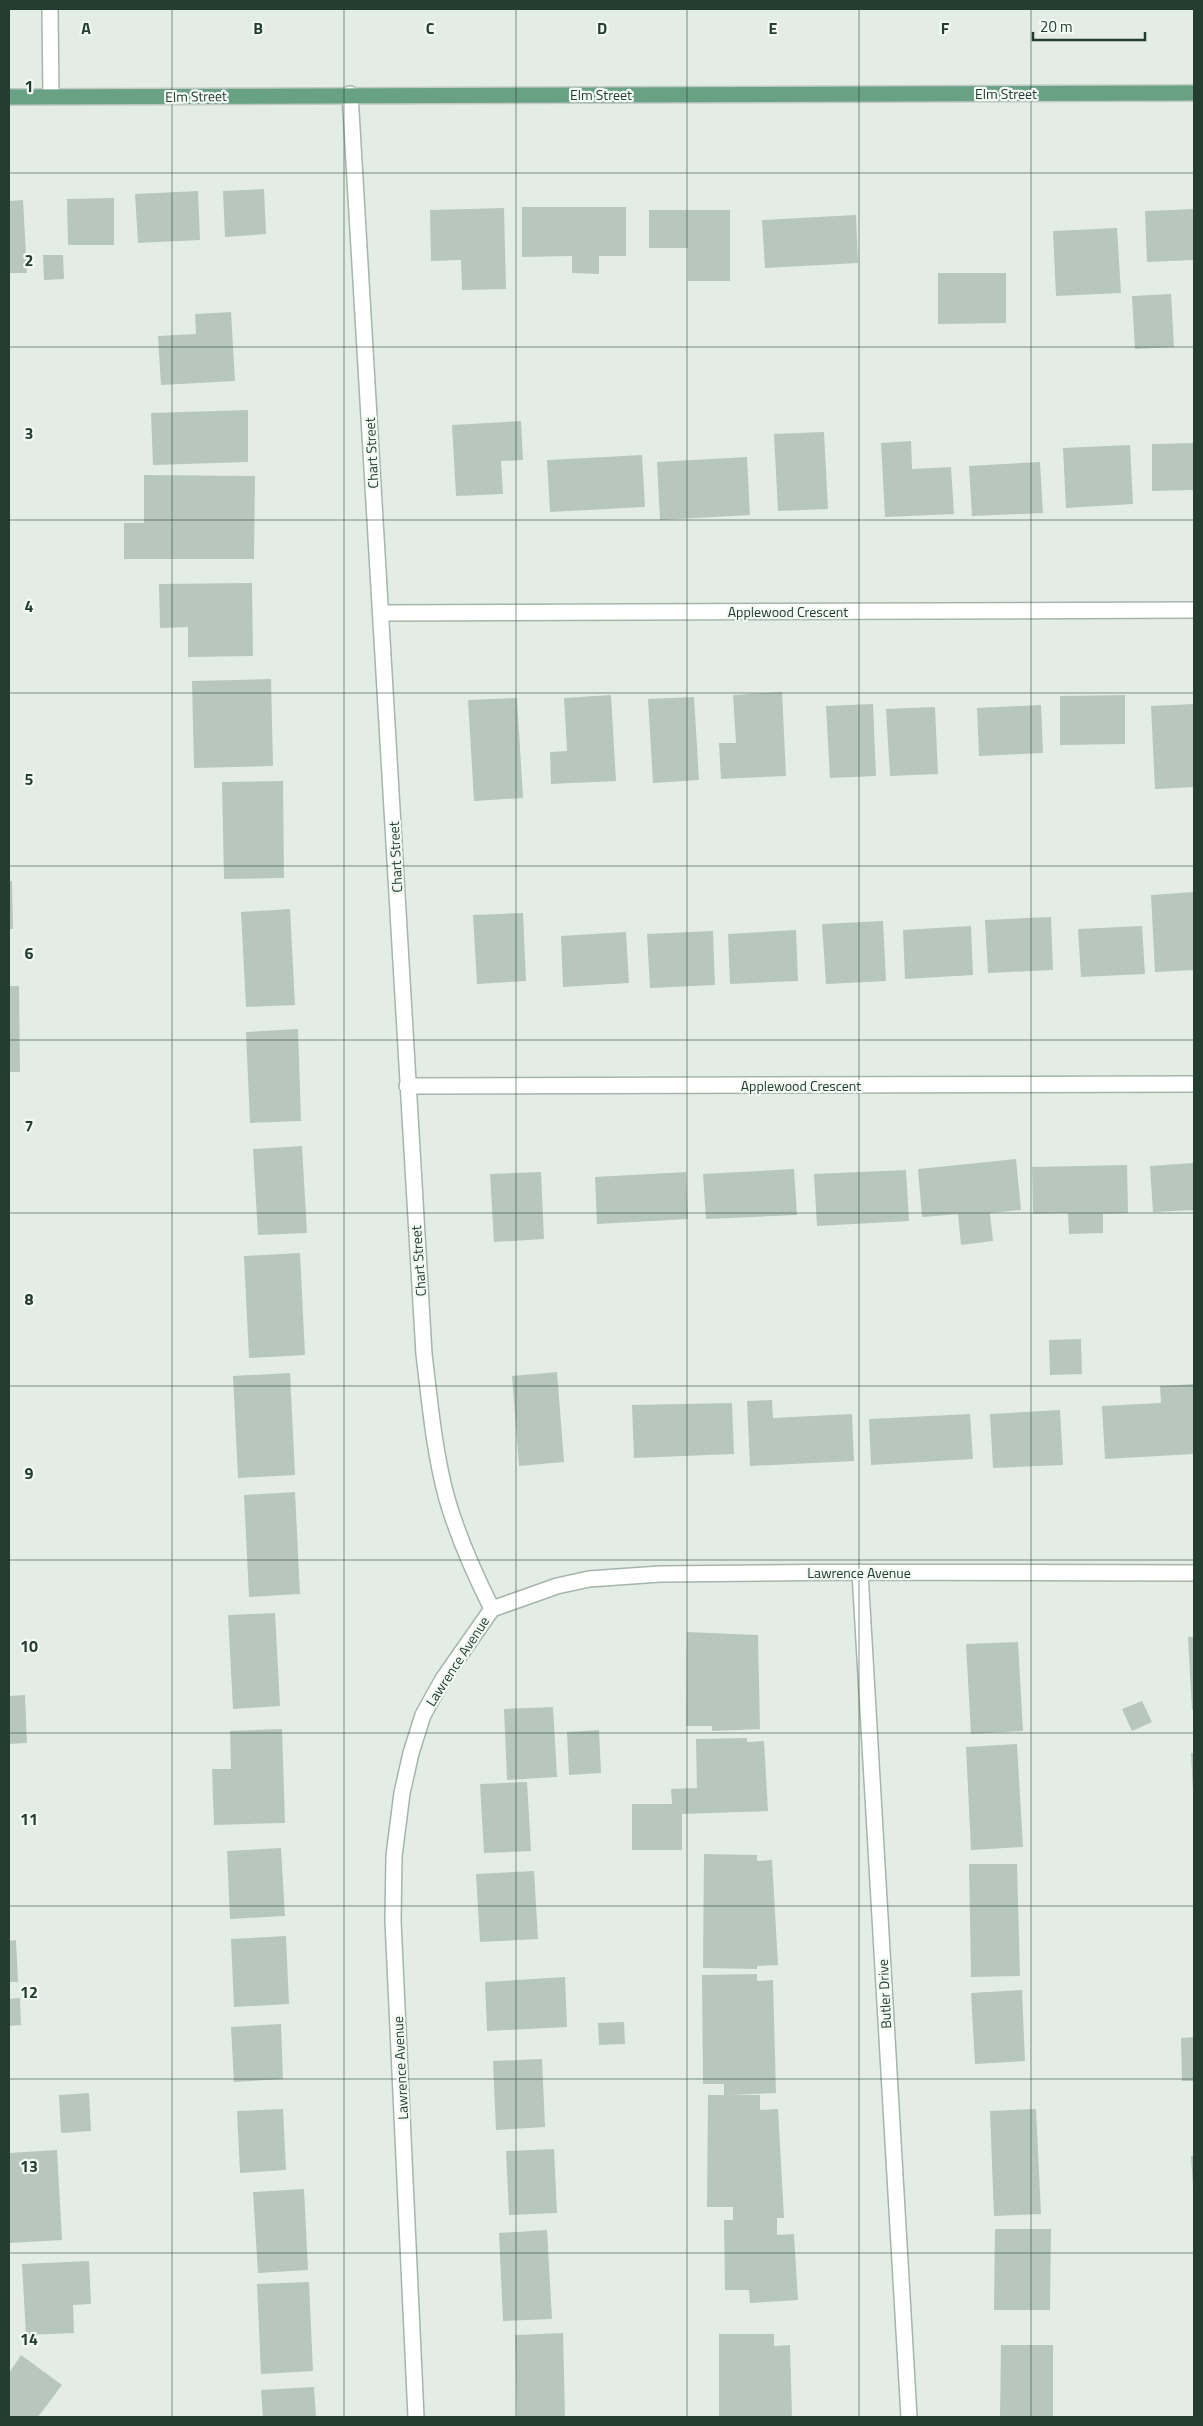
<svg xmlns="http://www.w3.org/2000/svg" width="1203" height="2426" font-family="'Titillium Web',sans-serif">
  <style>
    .building { fill: #b8c7be }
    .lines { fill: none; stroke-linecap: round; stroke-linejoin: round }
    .minor-casing { stroke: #a6b5ac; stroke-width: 18 }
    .major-casing { stroke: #c1c9c5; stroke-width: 18 }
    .minor { stroke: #fff; stroke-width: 15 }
    .major { stroke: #68a184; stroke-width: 15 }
    .grid { fill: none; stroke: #233e30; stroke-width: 1; stroke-opacity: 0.55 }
    .labels { text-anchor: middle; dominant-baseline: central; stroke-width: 4.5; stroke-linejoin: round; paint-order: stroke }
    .street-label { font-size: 14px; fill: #233e30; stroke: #f3f9f5 }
    .grid-label { font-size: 16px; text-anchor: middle; font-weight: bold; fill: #233e30; stroke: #f3f9f5; stroke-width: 4.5; stroke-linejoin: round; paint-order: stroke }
  </style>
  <rect width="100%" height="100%" fill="#e3ede6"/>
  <path class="building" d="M264,189L266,234L225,237L223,191Z
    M198,191L200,240L138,243L135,194Z
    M114,198V245H68L67,199Z
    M23,200L27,273H9V201Z
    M522,207H626V256H599V274L572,273V256L522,257Z
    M504,208L506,289L462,290L461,260L431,261L430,210Z
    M1194,209V260L1147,262L1145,211Z
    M649,210H730V281H688V248H649Z
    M856,215L858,263L765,268L762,220Z
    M1117,228L1121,293L1056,296L1053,231Z
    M43,255H63L64,279L44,280Z
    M938,273H1006V323L938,324Z
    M1171,294L1174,347L1135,349L1132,296Z
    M231,312L235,381L161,385L158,336L196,334L195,314Z
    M248,410V462L153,465L151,413Z
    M521,421L523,460L501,461L503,494L456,496L452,425Z
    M824,432L828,509L778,511L774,434Z
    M911,441L912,469L951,467L954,514L885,517L881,443Z
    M1194,443V490L1152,491V444Z
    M1130,445L1133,504L1066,508L1063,448Z
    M642,455L645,507L550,512L547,460Z
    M747,457L750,515L660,520L657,462Z
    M1040,462L1043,513L972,516L969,466Z
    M144,475L255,476L254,559H124V523H144Z
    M252,583L253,656L188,657V627L160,628L159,584Z
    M271,679L273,766L194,768L192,681Z
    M782,692L786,776L721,779L719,743H736L733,695Z
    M611,695L616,781L551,784L550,752L567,751L564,698Z
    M1125,695V744L1060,745V696Z
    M694,697L699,780L653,783L648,699Z
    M517,698L523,798L474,801L468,700Z
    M873,704L876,776L830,778L826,706Z
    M1194,704V787L1155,789L1151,706Z
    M1041,705L1043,753L979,756L977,708Z
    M935,707L938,774L890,776L886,709Z
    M283,781L284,878L224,879L222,782Z
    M9,881H12L13,929H9Z
    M1194,892V970L1155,972L1151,895Z
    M290,909L295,1005L246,1007L241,912Z
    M523,913L526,981L477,984L473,915Z
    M1051,917L1053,970L988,973L985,920Z
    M883,921L886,981L826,984L822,924Z
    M971,926L973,975L905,979L903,930Z
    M1142,926L1145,974L1081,977L1078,929Z
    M796,930L798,981L730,984L728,934Z
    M713,931L715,985L650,988L647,934Z
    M626,932L629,983L563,987L561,936Z
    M9,986H19L20,1072H9Z
    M298,1029L301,1121L250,1123L246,1032Z
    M302,1146L307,1233L258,1235L253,1149Z
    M1016,1159L1021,1210L990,1213L993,1241L961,1245L958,1214L922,1217L918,1169Z
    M1194,1163V1210L1153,1212L1150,1166Z
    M1127,1165L1128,1213L1103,1214V1233L1069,1234L1068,1213L1033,1214L1032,1167Z
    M794,1169L797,1215L706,1219L703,1174Z
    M906,1170L909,1221L817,1226L814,1174Z
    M541,1172L544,1239L494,1242L490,1174Z
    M686,1172L688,1219L597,1224L595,1177Z
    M300,1253L305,1355L249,1358L244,1256Z
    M1081,1339L1082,1374L1050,1375L1049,1340Z
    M557,1372L564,1462L519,1466L512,1376Z
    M290,1373L295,1475L238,1478L233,1376Z
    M1194,1384V1454L1105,1459L1102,1406L1161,1403L1160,1386Z
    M772,1400L773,1418L852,1414L854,1461L750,1466L747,1401Z
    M732,1403L734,1454L634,1458L632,1405Z
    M1060,1410L1063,1465L993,1468L990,1414Z
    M970,1414L973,1459L871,1465L869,1419Z
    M295,1492L300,1594L249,1597L244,1495Z
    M275,1613L280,1706L233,1709L228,1615Z
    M687,1632L758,1635L760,1729L712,1731V1726H686Z
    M1188,1637H1194V1710H1192Z
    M1018,1642L1023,1731L971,1734L966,1644Z
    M25,1695L27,1743L9,1744V1696Z
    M1142,1701L1152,1722L1132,1731L1122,1709Z
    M553,1707L557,1777L507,1780L504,1709Z
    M282,1729L285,1823L214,1825L212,1769H231L230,1731Z
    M599,1730L601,1773L569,1775L567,1732Z
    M747,1738V1742L764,1741L768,1811L682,1814V1850H632V1804H672L671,1789L697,1788L696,1739Z
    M1017,1744L1023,1847L971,1850L966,1747Z
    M1191,1753H1194V1791H1193Z
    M527,1782L531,1851L484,1853L480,1784Z
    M281,1848L285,1916L230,1919L227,1851Z
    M704,1854L757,1855V1861L772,1860L778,1965L757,1966V1969L703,1968Z
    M969,1864H1017L1020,1976L971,1977Z
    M534,1871L538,1939L480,1942L476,1874Z
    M286,1936L289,2004L234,2007L231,1939Z
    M16,1940L18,1982H9V1941Z
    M757,1974V1981L773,1980L776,2093L730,2095H760V2110L778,2109L784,2218H777V2235L794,2234L798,2300L750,2303L749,2290H725L724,2220H733V2207H707L708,2095H724V2084H703L702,1975Z
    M565,1977L567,2027L487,2031L485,1982Z
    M1022,1990L1025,2061L975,2064L971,1993Z
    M20,1998L21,2025L9,2026V1999Z
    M624,2022L625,2044L599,2045L598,2023Z
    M281,2024L283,2079L234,2082L231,2027Z
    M1194,2037V2081H1182L1181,2038Z
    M542,2059L545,2127L496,2130L493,2061Z
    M89,2093L91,2131L61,2133L59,2095Z
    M283,2109L286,2170L240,2173L237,2111Z
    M1036,2109L1041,2214L994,2216L990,2111Z
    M554,2149L557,2213L509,2215L506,2151Z
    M57,2150L62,2240L9,2243V2153Z
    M1191,2156H1194V2186H1193Z
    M304,2189L308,2270L258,2273L253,2192Z
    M995,2229H1051L1050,2310H994Z
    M547,2230L552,2319L503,2321L499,2233Z
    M89,2261L91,2304L73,2305L74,2333L26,2335L22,2264Z
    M309,2282L313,2371L261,2374L257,2284Z
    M563,2333L565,2416L517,2417L515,2335Z
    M719,2334H774V2346L790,2345L792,2417H719Z
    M1001,2345H1053V2417H1000Z
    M21,2355L62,2385L38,2417H9V2373Z
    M314,2387L316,2417H263L261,2390Z"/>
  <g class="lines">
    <defs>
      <path id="minor" d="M50,9L51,97
        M350,94L424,1354C430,1403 434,1452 447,1499C458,1537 474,1573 492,1609
        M381,613L1194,610
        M407,1086L1194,1084
        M860,1572L909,2417
        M416,2417L393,1921L394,1856L402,1793L411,1753L423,1715L443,1679L492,1609L557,1586L589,1579L660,1574L860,1572L1194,1573"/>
      <path id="major" d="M9,97L1194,93"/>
    </defs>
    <use href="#minor" class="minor-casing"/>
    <use href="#major" class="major-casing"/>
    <use href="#minor" class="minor"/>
    <use href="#major" class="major"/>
  </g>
  <path class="grid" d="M172,9V2417M344,9V2417M516,9V2417M687,9V2417M859,9V2417M1031,9V2417M9,173H1194M9,347H1194M9,520H1194M9,693H1194M9,866H1194M9,1040H1194M9,1213H1194M9,1386H1194M9,1560H1194M9,1733H1194M9,1906H1194M9,2079H1194M9,2253H1194"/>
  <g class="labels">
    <g class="street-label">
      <text x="1006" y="93">Elm Street</text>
      <text x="601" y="94">Elm Street</text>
      <text transform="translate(196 96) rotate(-1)">Elm Street</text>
      <text transform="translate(371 453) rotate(-93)">Chart Street</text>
      <text x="788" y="611">Applewood Crescent</text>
      <text transform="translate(395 857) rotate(-93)">Chart Street</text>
      <text x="801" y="1085">Applewood Crescent</text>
      <text transform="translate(418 1261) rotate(-94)">Chart Street</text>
      <text x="859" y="1572">Lawrence Avenue</text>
      <text transform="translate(457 1661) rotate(-57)">Lawrence Avenue</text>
      <text transform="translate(884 1994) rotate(-93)">Butler Drive</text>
      <text transform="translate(400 2068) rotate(-93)">Lawrence Avenue</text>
    </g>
  </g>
  <g class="grid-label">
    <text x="86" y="34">A</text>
    <text x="258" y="34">B</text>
    <text x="430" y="34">C</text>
    <text x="602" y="34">D</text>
    <text x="773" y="34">E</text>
    <text x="945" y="34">F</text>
    <text x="29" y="92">1</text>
    <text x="29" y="266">2</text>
    <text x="29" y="439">3</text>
    <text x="29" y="612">4</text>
    <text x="29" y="785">5</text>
    <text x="29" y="959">6</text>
    <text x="29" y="1132">7</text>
    <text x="29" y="1305">8</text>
    <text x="29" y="1479">9</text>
    <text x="29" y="1652">10</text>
    <text x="29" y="1825">11</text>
    <text x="29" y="1998">12</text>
    <text x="29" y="2172">13</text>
    <text x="29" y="2345">14</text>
  </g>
  <rect width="1203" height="2426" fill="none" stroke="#233e30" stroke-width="20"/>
  <path d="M1033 32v8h112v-8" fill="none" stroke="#233e30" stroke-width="2.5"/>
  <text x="1040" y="32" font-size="15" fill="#233e30" stroke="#f3f9f5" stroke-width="4" paint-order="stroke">20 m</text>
</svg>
